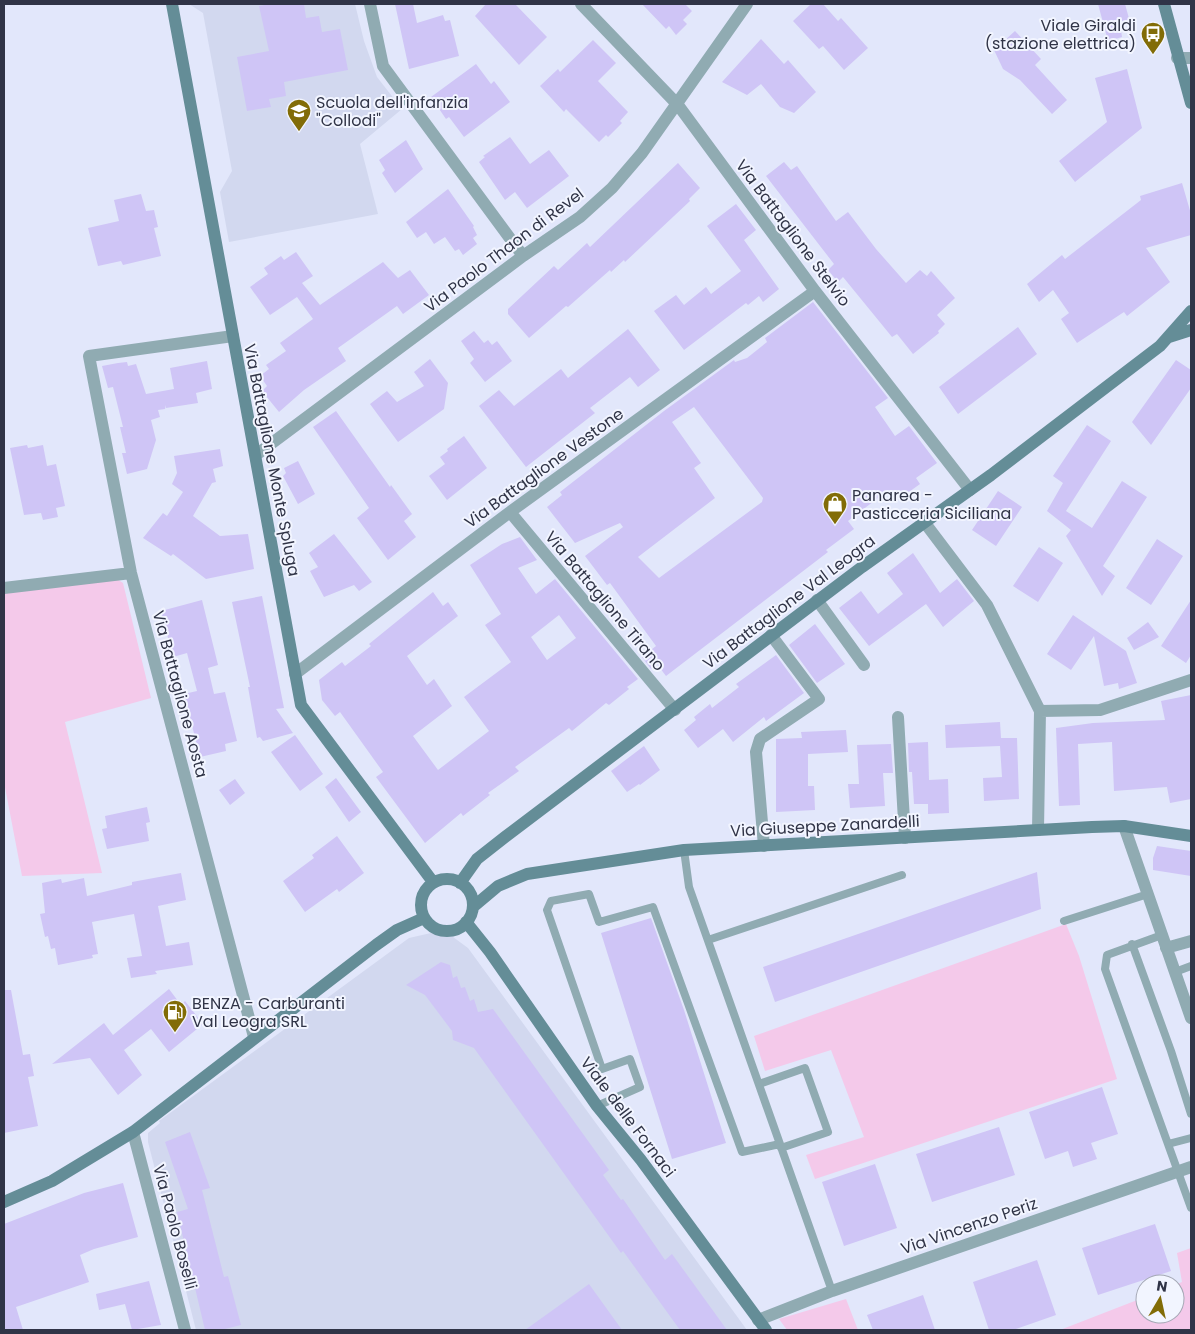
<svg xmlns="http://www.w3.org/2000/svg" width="1195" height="1334" font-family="Poppins,sans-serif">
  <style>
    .built { fill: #d2d8ef }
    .green { fill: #f4c9ea }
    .building { fill: #cfc5f6; fill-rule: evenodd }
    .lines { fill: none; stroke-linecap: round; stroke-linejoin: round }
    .lane { stroke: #90abb2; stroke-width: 8 }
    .street { stroke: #90abb2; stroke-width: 12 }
    .secondary { stroke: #648d97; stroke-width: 12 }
    .labels { text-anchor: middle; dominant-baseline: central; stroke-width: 4; stroke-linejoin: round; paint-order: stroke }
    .poi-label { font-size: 16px; fill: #303447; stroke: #f2f5ff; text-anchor: start }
    .street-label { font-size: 16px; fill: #303447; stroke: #f2f5ff }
  </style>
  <rect width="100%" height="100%" fill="#e2e7fb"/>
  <path class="built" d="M189,4H355L364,41L377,77L402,109L360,144L378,214L229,242L220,192L232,171L203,13Z
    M431,933L453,937L468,948L747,1330H196L148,1142V1133L160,1123L159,1121L409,938Z"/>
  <path class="green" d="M111,575L123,583L151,698L65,722L102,873L22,876L4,782V587Z
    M1066,924L1079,956L1117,1079L815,1179L806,1155L864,1137L831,1050L765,1071L754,1036Z
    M1191,1248V1330H1060L1145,1297V1314H1175V1285L1182,1282L1177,1253Z
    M846,1299L858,1330H787L779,1319Z"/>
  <path class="building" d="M270,4H304L306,18L319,16L322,32L340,29L348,70L284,82L286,96L269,99L271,107L247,111L237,57L269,51L259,6Z
    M395,4H413L417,23L443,15L445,21L450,20L459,56L409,69Z
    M486,4H515L547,37L519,65L475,16Z
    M642,4H685L692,11L683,20L687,24L676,35L669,26L666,29Z
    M811,4H823L838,21L841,18L868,48L844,70L823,46L819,49L793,21Z
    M1098,4H1125L1130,22L1120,24L1122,37L1108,41Z
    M1015,31L1041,59L1035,65L1067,100L1052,114L1020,80L1003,69L994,50Z
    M761,39L784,64L788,60L816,92L794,113L780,107L761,84L747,95L722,82Z
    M593,40L616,63L598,81L628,112L620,121L622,123L608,137L606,135L599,142L566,109L564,112L540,86L558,69L560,72Z
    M476,64L491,84L494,81L510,102L464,137L449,117L446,119L431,97Z
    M1127,69L1142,128L1075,182L1059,161L1107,122L1095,78Z
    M510,137L530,164L549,150L569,176L527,208L515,192L505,200L479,162L485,157L483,156Z
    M406,140L423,169L395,193L382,173L385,170L379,160Z
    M784,162L791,170L797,166L836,221L848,212L876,249L906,283L920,270L927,276L931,271L955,298L937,315L945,324L938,331L939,333L913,354L897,334L892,337L843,277L838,282L828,270L834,264L766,176Z
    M678,163L700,188L689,199L690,201L625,262L624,260L611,272L610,270L568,307L566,306L529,338L508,314V309L554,266L558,270L587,243L590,247Z
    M1182,183L1191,214V235L1146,248L1170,282L1127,316L1124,312L1077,343L1061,319L1069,313L1053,290L1039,302L1027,284L1062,255L1065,259L1141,200L1140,196Z
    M448,189L474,226L473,227L477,235L473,238L477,244L463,255L459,249L455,251L445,237L434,244L426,232L417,238L406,222Z
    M141,194L146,211L154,210L158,227L154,228L161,256L123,265L121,261L98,266L88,228L119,221L114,200Z
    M736,204L756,230L744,240L779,289L763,302L759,296L748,305L746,303L684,350L654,311L676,295L684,305L706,287L711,294L741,271L707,226Z
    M296,252L313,276L302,283L320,305L383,262L398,278L410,270L429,295L403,314L397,306L338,348L346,361L304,390L279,412L262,391L267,386L260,376L269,369L266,365L286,351L280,343L313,319L297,297L270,315L250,287L268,274L264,268L281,256L284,260Z
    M813,302L888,398L875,407L895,436L909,426L937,463L916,478L920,484L895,502L887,491L848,521L854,529L826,550L828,552L666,676L657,664L651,669L642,657L656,646L610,583L607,585L585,556L623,527L620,523L575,543L547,507L562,495L560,492L664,411L734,360L735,362L747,358L767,342L765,338ZM694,407L763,498L762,502L659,578L638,557L715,498L694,468L701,463L672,422Z
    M1018,327L1037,354L958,414L939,387Z
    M628,329L660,370L638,387L630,377L590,408L595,413L526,467L479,406L499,390L514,406L561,369L568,378Z
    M474,331L484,343L488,340L492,345L497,341L512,361L485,382L470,363L474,359L461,341Z
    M430,359L448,383L444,409L398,442L370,404L387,391L397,402L424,386L414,372Z
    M1176,360L1191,370V388L1151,445L1132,422Z
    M207,361L212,389L196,393L198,403L166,408V405L165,409L158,410L160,417L151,420L156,440L147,469L127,474L122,453H126L120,427H123L113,387L108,388L102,366L118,363L127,362L128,366L136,364L146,394L174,389L170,368Z
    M336,411L390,487L391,485L412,514L404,521L416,537L388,560L357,518L369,508L313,427Z
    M1087,425L1111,441L1066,511L1092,528L1122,481L1147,497L1103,566L1115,576L1102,596L1066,536L1071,530L1047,511L1063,483L1053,476Z
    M464,436L487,468L447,500L429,476L445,464L440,457L448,451L447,449Z
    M27,445L28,448L43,445L47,466L56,464L65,506L56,508L58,517L43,520L41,513L24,515L10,448Z
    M220,449L223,466L213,469L216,482L212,483L193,516L220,536L248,534L254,569L206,579L173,554L171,556L143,538L163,513L167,516L183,492L172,484L177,473L174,456Z
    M298,461L315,494L298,504L283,476L286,473L284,468Z
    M998,491L1022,507L996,546L972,530Z
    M334,534L372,582L359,591L354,585L324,597L310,571L318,567L309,553Z
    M520,537L537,560L518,568L536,594L555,579L638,679L627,687L629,689L609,705L606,703L572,731L569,728L515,767L519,771L488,793L490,795L463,816L461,813L425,843L376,777L383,772L340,712L335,716L322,700L319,680L342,662L345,666L371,646L369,644L433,592L443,606L448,602L458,616L407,656L427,685L434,679L452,706L413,736L438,770L489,731L464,697L511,662L485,625L501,614L470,565L502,544ZM559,615L576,638L547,660L531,637Z
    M1157,539L1183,556L1151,605L1126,588Z
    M1039,547L1063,563L1038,602L1013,586Z
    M913,553L940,593L957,579L974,601L943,627L926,604L869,646L839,608L861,591L878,614L903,594L887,573Z
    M262,596L284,708L276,709L293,733L263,741L260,737L257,738L248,687H250L232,602Z
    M202,600L218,665L208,668L214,694L225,692L237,741L225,744L226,751L200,757L184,694L197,691L187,653L173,657L161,611Z
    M1191,600V655L1186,663L1161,646Z
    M1073,615L1126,651L1137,683L1119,689L1118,683L1104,686L1094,636L1071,670L1047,654Z
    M1148,622L1159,637L1134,650L1127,638Z
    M815,624L845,664L817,683L789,645Z
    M776,655L804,693L766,721L764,717L733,742L723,729L698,748L684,730L696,720L694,717L710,704L712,708L739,687L736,684Z
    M1191,695V799L1170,803L1167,787L1114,791L1112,742L1078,744L1080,805L1059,806L1056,728L1093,723L1165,720L1161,701Z
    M1000,722L1001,738H1017L1019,799L984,801L983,778L1002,777L1000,746L946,748L945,725Z
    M846,730L848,752L808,754V786H814L815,810L776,812V739L802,738L801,732Z
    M295,735L323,774L300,791L271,752Z
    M928,742L929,780L948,779L949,813L928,814V804H914L912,772H909L908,743Z
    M891,744L893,773H883L885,806L850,808L848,784H859L857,745Z
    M644,746L660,770L640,785L639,784L627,792L611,771Z
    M336,778L361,812L349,822L325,787Z
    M235,779L245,793L230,805L219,790Z
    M147,807L150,822L146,823L149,841L107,849L102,829L107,828L105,816Z
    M337,836L364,873L339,892L337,889L305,912L283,881L314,858L312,855Z
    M1157,846L1191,851V876L1153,870V858Z
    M1037,872L1041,909L775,1002L763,967Z
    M181,873L186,900L158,906L166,946L189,942L193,965L155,971L157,974L131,978L127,958L142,956L134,914L92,922L98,954L92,955L93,958L58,965L55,948L51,949L48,936L45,937L40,914L45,913L42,883L61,879L62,883L84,878L87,896L132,885V882Z
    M651,918L684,1010L726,1143L672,1159L601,933Z
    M441,962L450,965L453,978L457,976L461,988L465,987L470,1001L474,999L478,1012L493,1009L609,1170L603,1175L621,1200L623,1199L665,1260L672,1254L727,1330H680L623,1251L621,1253L474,1048L453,1040L452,1031L425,995L406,985Z
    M169,989L181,1005L185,1001L203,1024L169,1052L151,1029L124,1050L142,1075L118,1095L90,1058L52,1064L104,1023L113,1035Z
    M4,990H11L23,1055L30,1054L34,1076L28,1077L38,1126L4,1133Z
    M1102,1087L1118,1134L1091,1143L1097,1159L1073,1167L1068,1151L1045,1159L1029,1112Z
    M999,1127L1015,1175L932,1202L916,1154Z
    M190,1132L210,1188L202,1190L224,1277L228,1276L241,1325L221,1330H205L177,1212L188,1209L165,1142Z
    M875,1164L897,1228L844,1246L822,1182Z
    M123,1183L138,1237L94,1249L80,1255L89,1282L16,1307L23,1330H4V1224L84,1193Z
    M1155,1224L1171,1271L1098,1295L1082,1248Z
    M1037,1260L1056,1315L1013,1330H989L973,1282Z
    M149,1281L161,1325L132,1330L125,1304L99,1310L96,1294Z
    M589,1284L622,1330H525L578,1292Z
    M923,1295L935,1330H873L867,1315Z"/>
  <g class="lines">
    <path class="lane" d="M684,850L689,887L832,1291
      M1064,921L1148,894
      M1162,935L1107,955L1105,969L1191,1208
      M708,940L902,875
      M1132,944L1171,1051L1191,1114
      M1175,972L1191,966
      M759,1084L805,1068L828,1132L781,1148
      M597,1106L640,1087L630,1059L602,1069L547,910L551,901L589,894L599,922L653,907L742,1152L780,1144
      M1168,1144L1191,1138"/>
    <path class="street" d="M370,4L383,66L523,256
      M581,4L678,105L815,291L970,490
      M1177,58H1191
      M233,336L89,356L131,573L254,1037
      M256,455L523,256L580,217L612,188L642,153L747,4
      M510,512L675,710
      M925,523L987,605L1040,711L1038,830
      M4,588L131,573
      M817,600L864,665
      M295,674L510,512L815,291
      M1040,711L1100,710L1191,680
      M898,717L905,838
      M1124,826L1191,1018
      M764,846L756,752L760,739L819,699L771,635
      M1166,948L1191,941
      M133,1132L185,1330
      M758,1320L832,1291L1191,1167"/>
    <path class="secondary" d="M172,4L301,705L433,882
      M1164,4L1191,103
      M1169,337L1191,330
      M421 905a26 26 0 1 1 52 0a26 26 0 1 1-52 0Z
      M460,883L477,859L505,837L862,567L991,475L1160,346L1191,311
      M473,907L498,886L527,874L684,850L1092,827L1124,826L1191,836
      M466,922L490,952L597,1106L641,1160L766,1330
      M4,1202L52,1181L133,1132L376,945L397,930L424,918"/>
  </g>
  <defs>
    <symbol id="bus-pin" viewBox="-11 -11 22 30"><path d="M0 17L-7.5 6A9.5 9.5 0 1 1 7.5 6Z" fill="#826c07" stroke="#f2f5ff"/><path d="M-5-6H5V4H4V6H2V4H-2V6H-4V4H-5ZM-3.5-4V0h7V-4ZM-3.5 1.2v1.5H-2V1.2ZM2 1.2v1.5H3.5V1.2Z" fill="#fff"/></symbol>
    <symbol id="school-pin" viewBox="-11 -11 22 30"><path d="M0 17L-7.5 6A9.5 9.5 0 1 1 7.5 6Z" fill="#826c07" stroke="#f2f5ff"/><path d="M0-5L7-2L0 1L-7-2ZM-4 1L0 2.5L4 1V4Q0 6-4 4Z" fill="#fff"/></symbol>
    <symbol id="shop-pin" viewBox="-11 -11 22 30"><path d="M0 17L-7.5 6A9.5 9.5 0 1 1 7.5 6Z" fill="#826c07" stroke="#f2f5ff"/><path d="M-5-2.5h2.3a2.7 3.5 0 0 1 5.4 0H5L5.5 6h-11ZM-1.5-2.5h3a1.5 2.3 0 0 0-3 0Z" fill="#fff"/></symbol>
    <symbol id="fuel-pin" viewBox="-11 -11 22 30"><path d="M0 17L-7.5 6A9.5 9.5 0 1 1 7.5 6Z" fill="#826c07" stroke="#f2f5ff"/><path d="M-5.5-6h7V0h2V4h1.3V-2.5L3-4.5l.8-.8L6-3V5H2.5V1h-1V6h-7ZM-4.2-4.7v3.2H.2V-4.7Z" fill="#fff"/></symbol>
  </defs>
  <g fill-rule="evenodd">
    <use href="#bus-pin" x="1139" y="20" width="28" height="38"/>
    <use href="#school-pin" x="285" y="97" width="28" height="38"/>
    <use href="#shop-pin" x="821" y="490" width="28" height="38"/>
    <use href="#fuel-pin" x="161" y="998" width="28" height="38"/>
  </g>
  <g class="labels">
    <g class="poi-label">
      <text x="1136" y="25" text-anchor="end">Viale Giraldi<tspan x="1136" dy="18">(stazione elettrica)</tspan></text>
      <text x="316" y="102">Scuola dell'infanzia<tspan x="316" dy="18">"Collodi"</tspan></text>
      <text x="852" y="495">Panarea -<tspan x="852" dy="18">Pasticceria Siciliana</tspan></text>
      <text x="192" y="1003">BENZA - Carburanti<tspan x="192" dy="18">Val Leogra SRL</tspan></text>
    </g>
    <g class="street-label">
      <text transform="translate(793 233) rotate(53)">Via Battaglione Stelvio</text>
      <text transform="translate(504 250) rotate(-37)">Via Paolo Thaon di Revel</text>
      <text transform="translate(272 460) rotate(79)">Via Battaglione Monte Spluga</text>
      <text transform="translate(544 468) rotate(-36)">Via Battaglione Vestone</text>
      <text transform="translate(605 601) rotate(50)">Via Battaglione Tirano</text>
      <text transform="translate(789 602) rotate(-37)">Via Battaglione Val Leogra</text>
      <text transform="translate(180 694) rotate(75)">Via Battaglione Aosta</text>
      <text transform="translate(825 826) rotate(-3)">Via Giuseppe Zanardelli</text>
      <text transform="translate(628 1117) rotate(53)">Viale delle Fornaci</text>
      <text transform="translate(969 1226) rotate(-19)">Via Vincenzo Periz</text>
      <text transform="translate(175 1227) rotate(75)">Via Paolo Boselli</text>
    </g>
  </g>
  <rect width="1195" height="1334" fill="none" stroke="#303447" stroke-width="10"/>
  <g transform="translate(1160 1299) rotate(9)"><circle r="24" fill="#f2f5ff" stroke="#a4a8b5"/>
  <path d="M0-4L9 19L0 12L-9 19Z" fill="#826c07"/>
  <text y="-8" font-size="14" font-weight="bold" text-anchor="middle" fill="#303447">N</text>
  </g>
</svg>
